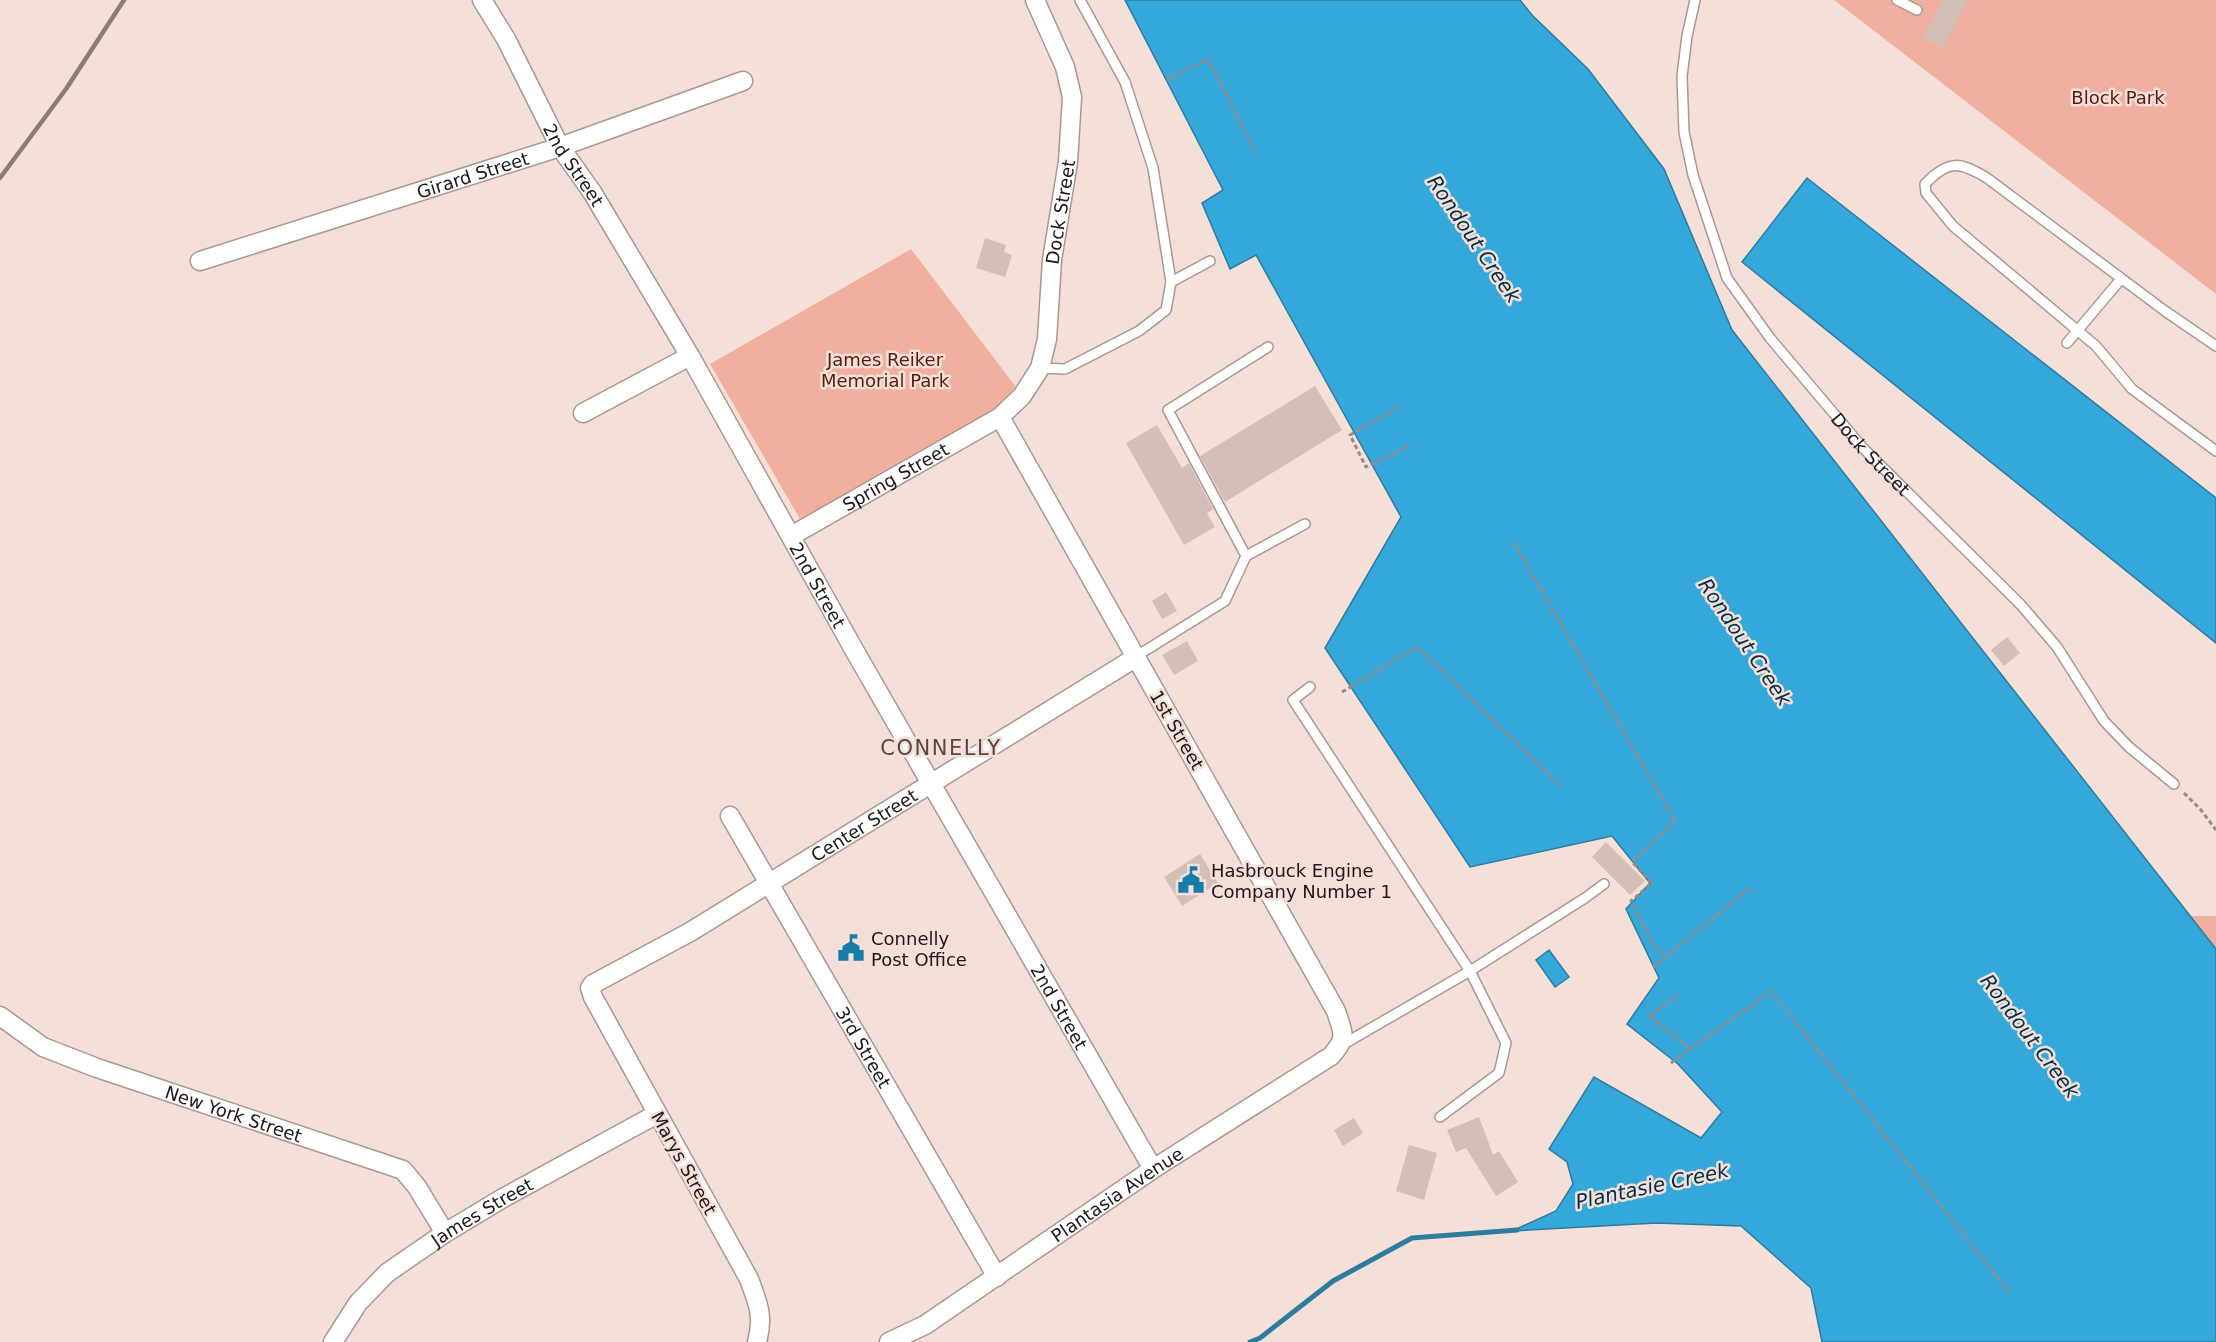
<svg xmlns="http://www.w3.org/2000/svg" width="2216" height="1342" font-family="'DejaVu Sans',sans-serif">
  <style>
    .green { fill: #f1b09f }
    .water { fill: #34a8db; stroke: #2d7ca0; stroke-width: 1.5 }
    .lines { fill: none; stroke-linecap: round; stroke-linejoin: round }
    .stream { stroke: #2d7ca0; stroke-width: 5 }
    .building { fill: #d3beb8 }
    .service-casing { stroke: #ab9791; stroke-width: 12 }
    .minor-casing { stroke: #ab9791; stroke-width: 21 }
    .path { stroke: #998a85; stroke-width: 3; stroke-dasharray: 4.5 3; stroke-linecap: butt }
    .service { stroke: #fff; stroke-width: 9 }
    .minor { stroke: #fff; stroke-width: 18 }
    .rail { stroke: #8b7c78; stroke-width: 4.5 }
    .labels { text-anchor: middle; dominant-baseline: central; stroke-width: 5; stroke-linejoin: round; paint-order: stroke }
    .park-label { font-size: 18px; fill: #581c0c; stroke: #f5dfd9 }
    .street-label { font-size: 18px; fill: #1e1715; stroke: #f5dfd9 }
    .poi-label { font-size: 18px; fill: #1e1715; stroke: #f5dfd9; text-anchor: start }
    .water-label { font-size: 20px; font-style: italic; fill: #003045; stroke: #f5dfd9 }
    .quarter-label { font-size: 21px; letter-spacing: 1.5px; fill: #584642; stroke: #f5dfd9 }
  </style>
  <rect width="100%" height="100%" fill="#f5dfd9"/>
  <path class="green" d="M1834,0H2216V294L2203,284Z
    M911,249L1016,387L992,415L800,519L710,364Z
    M2190,916H2216V949Z"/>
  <path class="water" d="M1125,0H1520L1532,15L1588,69L1664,169L1732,330L2216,949V1342H1822L1811,1288L1741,1226L1656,1223L1512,1231L1556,1211L1573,1184L1567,1162L1549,1149L1594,1077L1701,1138L1722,1112L1678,1064L1627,1024L1659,978L1626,909L1650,883L1612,836L1470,867L1325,648L1401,517L1256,255L1230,269L1202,203L1223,190Z
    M1807,178L2216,498V643L1742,262Z
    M1549,950L1569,977L1555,987L1536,960Z"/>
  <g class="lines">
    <path class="stream" d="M1250,1342L1260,1338L1333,1281L1412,1238L1517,1230"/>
  </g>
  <path class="building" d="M1943,0H1968L1943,48L1923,38Z
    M985,238L1006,245L1004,252L1012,255L1005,277L976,268Z
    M1315,386L1342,430L1225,502L1200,456Z
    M1157,425L1182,468L1189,463L1213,509L1207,513L1215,527L1184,545L1126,443Z
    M1166,592L1177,611L1162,619L1152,601Z
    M2007,637L2020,653L2004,666L1991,650Z
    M1187,641L1198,661L1174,675L1162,655Z
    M1606,842L1645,881L1630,895L1592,857Z
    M1200,854L1218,883L1182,906L1164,877Z
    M1479,1117L1493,1155L1499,1151L1518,1182L1496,1196L1466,1148L1456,1152L1447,1130Z
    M1354,1118L1363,1133L1343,1146L1334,1130Z
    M1409,1145L1437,1153L1424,1200L1396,1191Z"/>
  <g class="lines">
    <defs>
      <g id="service">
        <path id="s1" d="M1695,0L1687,36L1682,76L1684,132L1693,175L1727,278L1770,338L1863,448L2021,605L2057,647L2104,721L2129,747L2174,784"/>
        <path d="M1897,0L1917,10"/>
        <path d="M1171,282L1210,261"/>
        <path d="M2067,343L2121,279"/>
        <path d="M2216,346L2165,311L1987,178C1960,162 1949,159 1925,184L1926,193L1953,226L2096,346L2132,389L2216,451"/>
        <path d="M1040,368L1065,369L1139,331L1166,310L1171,282L1153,168L1125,82L1080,0"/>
        <path d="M1246,556L1168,410L1268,347"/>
        <path d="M1135,657L1225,601L1246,556L1305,524"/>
        <path d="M1310,687L1293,700L1470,971L1342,1045"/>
        <path d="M1440,1117L1499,1073L1506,1043L1470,971L1585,898L1604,884"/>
      </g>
      <g id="minor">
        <path id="s2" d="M482,0L506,39L560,147L592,192L690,356L857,655L1153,1169"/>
        <path id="s3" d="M200,261L560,147L743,81"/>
        <path d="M583,413L690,356"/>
        <path id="s4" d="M791,536L1000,417L1022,396L1040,368L1047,339L1052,260L1068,162L1072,97L1065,67L1035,0"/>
        <path id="s5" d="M730,816L997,1277"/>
        <path id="s6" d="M0,1016L43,1047L97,1068L403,1170L417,1187L445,1233"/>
        <path id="s7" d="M333,1342L358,1303L387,1273L445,1233L503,1198L657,1114"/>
        <path id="s8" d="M757,1342C764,1316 758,1303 749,1279L593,997L590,988L593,984L690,932L1135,658"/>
        <path id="s9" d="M889,1342L925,1325L1153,1169L1331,1056C1348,1037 1343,1034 1336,1011L1000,417"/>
      </g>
    </defs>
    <use href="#service" class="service-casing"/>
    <use href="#minor" class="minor-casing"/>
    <path class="path" d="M1167,80L1208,59L1256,154
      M1399,407L1350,435L1366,467L1411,445
      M1514,543L1675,821L1632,862L1652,883L1631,901L1653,944L1664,958
      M1342,692L1417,647L1561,786
      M2184,793L2201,810L2216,830
      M1653,967L1750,888
      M1678,996L1649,1016L1691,1049
      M1671,1063L1771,991L2010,1293"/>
    <use href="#service" class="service"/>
    <use href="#minor" class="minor"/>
    <path class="rail" d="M0,178L66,89L124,0"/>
  </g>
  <defs>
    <symbol id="civic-bare" viewBox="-9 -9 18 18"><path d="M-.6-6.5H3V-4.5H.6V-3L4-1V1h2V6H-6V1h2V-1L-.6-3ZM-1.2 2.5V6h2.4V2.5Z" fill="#167da8" stroke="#f5dfd9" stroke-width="2.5" paint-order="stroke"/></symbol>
  </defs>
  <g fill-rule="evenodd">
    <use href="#civic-bare" x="1172" y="861" width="38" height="38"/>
    <use href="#civic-bare" x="832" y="929" width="38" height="38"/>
  </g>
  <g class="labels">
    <g class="park-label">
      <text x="2118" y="97">Block Park</text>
      <text x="885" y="359">James Reiker<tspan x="885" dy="21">Memorial Park</tspan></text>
    </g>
    <g class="street-label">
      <text stroke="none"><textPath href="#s2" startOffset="189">2nd Street</textPath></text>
      <text stroke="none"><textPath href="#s3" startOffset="286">Girard Street</textPath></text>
      <text stroke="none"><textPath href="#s4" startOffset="462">Dock Street</textPath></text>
      <text stroke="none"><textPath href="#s1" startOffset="513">Dock Street</textPath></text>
      <text stroke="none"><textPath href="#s4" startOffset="120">Spring Street</textPath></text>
      <text stroke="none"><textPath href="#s2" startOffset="675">2nd Street</textPath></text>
      <text transform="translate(1177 730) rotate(60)">1st Street</text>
      <text stroke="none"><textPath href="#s8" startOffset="716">Center Street</textPath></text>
      <text stroke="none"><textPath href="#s2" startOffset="1161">2nd Street</textPath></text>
      <text stroke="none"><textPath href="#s5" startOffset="267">3rd Street</textPath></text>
      <text stroke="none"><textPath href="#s6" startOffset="255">New York Street</textPath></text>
      <text transform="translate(684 1163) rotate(61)">Marys Street</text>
      <text stroke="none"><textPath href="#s9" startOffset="272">Plantasia Avenue</textPath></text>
      <text stroke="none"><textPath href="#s7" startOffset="201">James Street</textPath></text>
    </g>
    <g class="poi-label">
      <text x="1211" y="870">Hasbrouck Engine<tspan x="1211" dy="21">Company Number 1</tspan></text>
      <text x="871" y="938">Connelly<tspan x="871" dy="21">Post Office</tspan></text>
    </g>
    <g class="water-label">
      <text transform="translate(1474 239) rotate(56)">Rondout Creek</text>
      <text transform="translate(1745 642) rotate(56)">Rondout Creek</text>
      <text transform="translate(2030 1036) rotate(53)">Rondout Creek</text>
      <text transform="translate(1652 1186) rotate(-12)">Plantasie Creek</text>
    </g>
    <g class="quarter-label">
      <text x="941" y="748">CONNELLY</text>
    </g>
  </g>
</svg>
